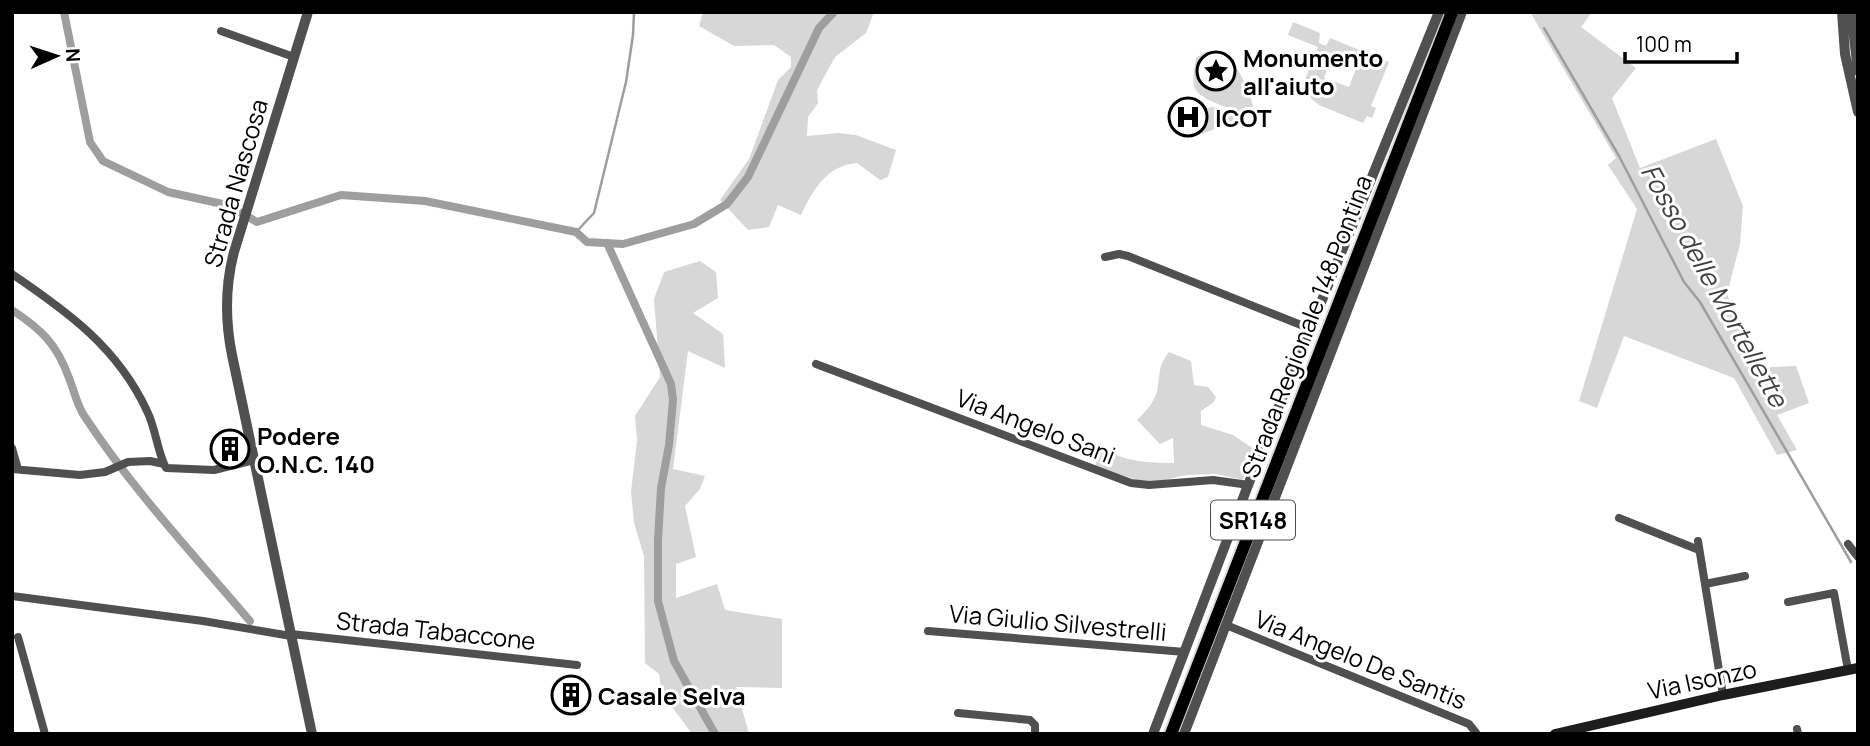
<svg xmlns="http://www.w3.org/2000/svg" width="1870" height="746" font-family="Manrope,sans-serif">
  <style>
    .green { fill: #d7d7d7; fill-rule: evenodd }
    .lines { fill: none; stroke-linecap: round; stroke-linejoin: round }
    .stream { stroke: #9e9e9e; stroke-width: 2.5 }
    .canal { stroke: #9e9e9e; stroke-width: 8 }
    .primary-casing { stroke: #dbdbdb; stroke-width: 16 }
    .minor { stroke: #505050; stroke-width: 8 }
    .tertiary { stroke: #505050; stroke-width: 10 }
    .secondary { stroke: #1d1d1d; stroke-width: 10 }
    .primary { stroke: #000; stroke-width: 12 }
    .labels { text-anchor: middle; dominant-baseline: central; stroke-width: 6; stroke-linejoin: round; paint-order: stroke }
    .shield { fill: #fff; stroke: #4c4c4c; stroke-width: 2 }
    .shield-label { font-size: 23px; font-weight: bold; fill: #000 }
    .poi-label { font-size: 24px; font-weight: bold; fill: #000; stroke: #fff; text-anchor: start }
    .street-label { font-size: 24px; fill: #000; stroke: #fff }
    .water-label { font-size: 26px; font-style: italic; fill: #3f3f3f; stroke: #fff }
  </style>
  <rect width="100%" height="100%" fill="#fff"/>
  <path class="green" d="M703,12H874L866,33L835,57L817,90L818,103L808,117L807,136L838,133L856,135L896,150L888,177L880,180L857,163C827,165 813,190 801,215L778,205L769,227L748,230L720,200L749,159L778,80L791,67V57L774,45L734,46L699,26Z
    M1530,12H1592L1581,27L1636,68L1612,98L1640,168L1716,139L1743,206L1740,244L1727,294L1754,368L1796,366L1809,403L1777,415L1797,450L1777,455L1734,378L1624,336L1597,408L1579,401L1637,209L1608,165L1616,158Z
    M1293,22L1320,33L1319,43L1326,46L1330,38L1389,62L1371,106L1376,108L1372,118L1367,116L1363,123L1319,105L1301,90L1318,47L1288,35ZM1332,56L1348,61L1350,58L1359,61L1349,87L1324,78Z
    M1205,52C1213,52 1220,53 1227,57C1238,65 1255,99 1253,112L1248,114C1234,109 1198,101 1194,86C1192,78 1195,67 1196,58Z
    M1214,107L1239,115L1241,119L1199,135L1192,134L1190,117L1198,109Z
    M700,261L716,272L718,298L693,313L723,334L725,368L688,351L673,469L705,476L700,489L685,506L696,557L676,564V598L717,584L725,610L782,619V688L736,687L749,734H692L662,693L659,674L645,663L644,556L634,523L631,492L637,440L635,416L660,377L654,299L664,272Z
    M1169,352L1191,361L1194,385L1208,387L1216,397L1214,402L1201,411V425L1233,435L1254,449L1243,480L1216,474L1186,475L1157,482L1141,481L1095,467L1100,443C1114,462 1152,463 1174,463L1173,438L1160,444L1137,420C1146,411 1154,403 1157,391C1161,374 1157,367 1169,352Z"/>
  <g class="lines">
    <path class="stream" d="M1544,28L1619,156L1684,282L1700,302L1851,562
      M576,232L594,213L626,82L633,35L634,12"/>
    <path class="canal" d="M64,12L90,142L103,161L168,192L227,205L257,222L341,195L425,201L576,232L587,242L623,244L694,224L727,204L748,177L819,28L834,12
      M607,243L671,384L673,400L669,445L661,488L658,540V601L674,661L715,734
      M12,310C41,329 57,344 69,378C74,390 77,406 85,417C133,490 194,555 250,621"/>
    <defs>
      <path id="primary" d="M1171,734L1452,12"/>
    </defs>
    <use href="#primary" class="primary-casing"/>
    <path class="minor" d="M221,31L294,57
      M1105,257L1119,254L1128,256L1311,329
      M12,274C68,312 118,348 147,411C156,429 157,451 166,468L214,470L254,460
      M816,364L1131,483L1149,485L1213,480L1249,485
      M12,448L18,469
      M12,469L80,475L105,472L128,462L150,461L164,464
      M1619,518L1699,550
      M1698,541L1723,695
      M1848,544L1858,557
      M1705,584L1745,576
      M12,596L203,621L291,636
      M1788,602L1834,593L1848,670
      M1226,625L1469,724L1477,734
      M928,631L1185,652
      M291,634L577,665
      M18,637L45,734
      M958,713L1030,720L1035,725V734
      M1797,729L1798,734"/>
    <path class="tertiary" d="M308,12L234,252C225,286 225,320 232,355L312,734
      M1842,12L1845,54L1858,112
      M1851,12L1858,71
      M1153,734L1268,433L1439,12
      M1184,734L1462,12"/>
    <path class="secondary" d="M1555,734L1723,695L1858,668"/>
    <use href="#primary" class="primary"/>
  </g>
  <defs>
    <symbol id="sight-ring" viewBox="-11 -11 22 22"><circle r="9.5" fill="#fff" stroke="#000" stroke-width="1.5"/><path d="M0-6L1.8-2.2L6-1.7L2.9 1.2L3.7 5.4L0 3.3L-3.7 5.4L-2.9 1.2L-6-1.7L-1.8-2.2Z" fill="#000"/></symbol>
    <symbol id="hospital-ring" viewBox="-11 -11 22 22"><circle r="9.5" fill="#fff" stroke="#000" stroke-width="1.5"/><path d="M-5-5h3v3.5h4V-5h3V5h-3V1.5h-4V5h-3Z" fill="#000"/></symbol>
    <symbol id="building-ring" viewBox="-11 -11 22 22"><circle r="9.5" fill="#fff" stroke="#000" stroke-width="1.5"/><path d="M-4-6H4V6H1V3H-1V6H-4ZM-2.5-4.3h1.7v1.8h-1.7ZM.8-4.3h1.7v1.8H.8ZM-2.5-1h1.7V.8h-1.7ZM.8-1h1.7V.8H.8Z" fill="#000"/></symbol>
  </defs>
  <g fill-rule="evenodd">
    <use href="#sight-ring" x="1194" y="49" width="44" height="44"/>
    <use href="#hospital-ring" x="1166" y="95" width="44" height="44"/>
    <use href="#building-ring" x="208" y="427" width="44" height="44"/>
    <use href="#building-ring" x="549" y="673" width="44" height="44"/>
  </g>
  <g class="labels">
    <rect class="shield" x="1211" y="500.5" width="84" height="39" rx="5"/>
    <g class="shield-label">
      <text x="1253" y="520">SR148</text>
    </g>
    <g class="poi-label">
      <text x="1243" y="57">Monumento<tspan x="1243" dy="28">all'aiuto</tspan></text>
      <text x="1215" y="117">ICOT</text>
      <text x="257" y="435">Podere<tspan x="257" dy="28">O.N.C. 140</tspan></text>
      <text x="598" y="695">Casale Selva</text>
    </g>
    <g class="street-label">
      <text transform="translate(235 183) rotate(-74)">Strada Nascosa</text>
      <text transform="translate(1306 326) rotate(-69)">Strada Regionale 148 Pontina</text>
      <text transform="translate(1036 426) rotate(21)">Via Angelo Sani</text>
      <text transform="translate(1058 622) rotate(5)">Via Giulio Silvestrelli</text>
      <text transform="translate(436 630) rotate(6)">Strada Tabaccone</text>
      <text transform="translate(1361 659) rotate(22)">Via Angelo De Santis</text>
      <text transform="translate(1702 679) rotate(-12)">Via Isonzo</text>
    </g>
    <g class="water-label">
      <text transform="translate(1715 285) rotate(61)">Fosso delle Mortellette</text>
    </g>
  </g>
  <rect width="1870" height="746" fill="none" stroke="#000000" stroke-width="28"/>
  <g transform="translate(56 56) rotate(87)" stroke="#ffffff" stroke-width="5" paint-order="stroke">
  <path d="M0-5L12 26L0 18L-12 26Z" fill="#000000"/>
  <text y="-10" font-size="19" font-weight="bold" text-anchor="middle" fill="#000000">N</text>
  </g>
  <path d="M1625 52v10h112v-10" fill="none" stroke="#000000" stroke-width="3.5"/>
  <text x="1636" y="52" font-size="21" fill="#000000" stroke="#ffffff" stroke-width="5" paint-order="stroke">100 m</text>
</svg>
